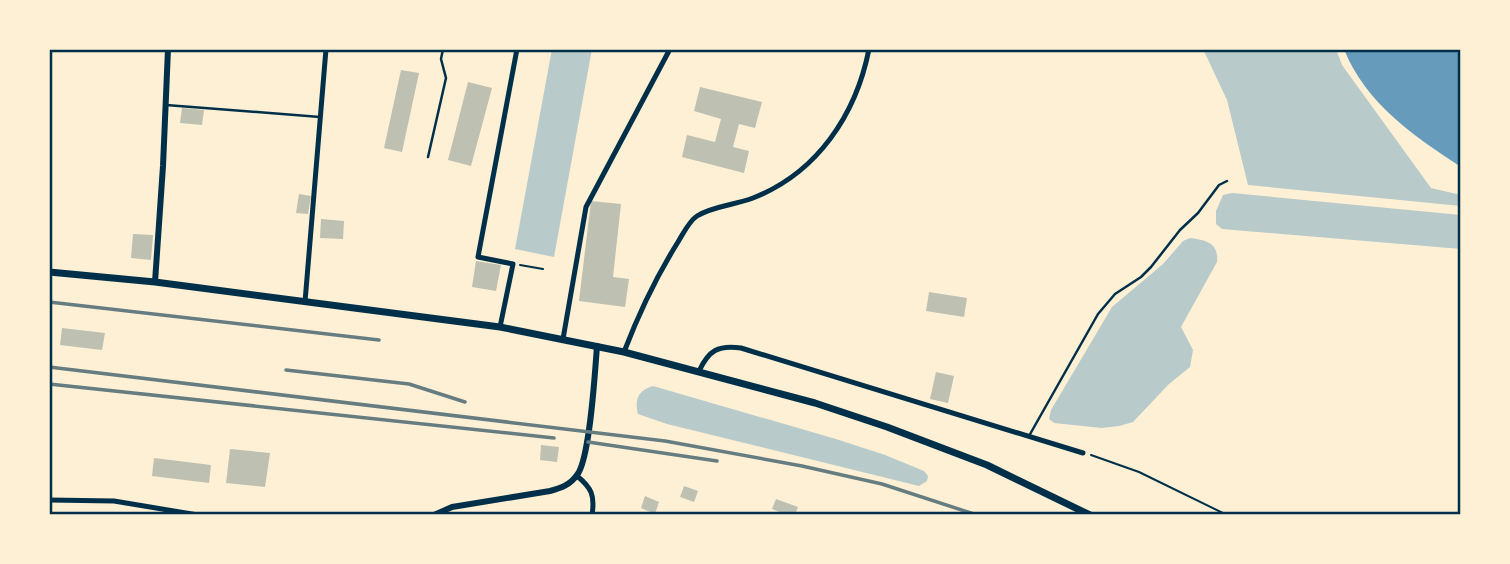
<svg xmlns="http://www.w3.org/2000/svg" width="1510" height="564" font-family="'Fira Sans Condensed',sans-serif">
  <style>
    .green { fill: #b9caca }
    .water { fill: #669bbc }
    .building { fill: #bec0b2 }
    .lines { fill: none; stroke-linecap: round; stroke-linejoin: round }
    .path { stroke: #003049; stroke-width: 2 }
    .service { stroke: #003049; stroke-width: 2.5 }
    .minor { stroke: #003049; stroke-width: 5 }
    .tertiary { stroke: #003049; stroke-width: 6 }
    .secondary { stroke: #003049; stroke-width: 7 }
    .rail { stroke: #657d81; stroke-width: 3.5 }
    .neatline { fill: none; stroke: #003049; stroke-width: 2.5 }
  </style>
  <rect width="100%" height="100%" fill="#fdf0d5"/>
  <path class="green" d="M552,49H592L554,257L515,249Z
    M1203,49H1336L1342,65L1431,188L1461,195V206L1248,185L1227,100Z
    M1232,193L1461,215V249L1222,229L1216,224V211L1223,195Z
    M1190,238C1206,240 1219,243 1217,262L1181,327L1193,350L1190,367L1169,384L1133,422L1119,426L1102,428L1054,423L1049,419L1051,410L1112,307L1163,264L1183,241Z
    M653,386L836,439L885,455L924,471L928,476L927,481L919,486L667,424L638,414C634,399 639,390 653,386Z"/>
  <path class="water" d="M1344,49H1461V167C1415,137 1365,103 1344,49Z"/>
  <path class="building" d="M401,70L419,73L402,152L384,148Z
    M468,82L492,88L471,166L448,160Z
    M700,87L762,102L755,128L739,124L733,147L749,151L744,173L682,157L687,135L715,142L721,119L694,111Z
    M182,108L204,110L202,125L180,123Z
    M299,194L311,196L308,214L296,213Z
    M591,201L621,204L613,277L629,279L625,307L579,301Z
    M321,219L344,221L343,239L320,238Z
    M133,234L153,235L151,260L131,258Z
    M476,261L501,265L496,291L472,287Z
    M929,292L967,298L964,317L926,311Z
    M62,328L105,333L102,350L60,345Z
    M936,372L954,376L948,403L930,399Z
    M541,445L559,447L557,462L540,460Z
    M230,449L270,453L265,487L226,483Z
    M154,458L211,465L209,483L152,476Z
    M684,486L698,491L694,502L680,497Z
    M645,496L659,502L655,514L641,508Z
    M776,499L798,507L795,515H787L772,509Z"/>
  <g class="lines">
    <path class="path" d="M76,49H84
      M520,265L543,269
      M1091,455L1139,472L1227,515"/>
    <path class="service" d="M166,105L320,117
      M428,157L446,78L441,59L443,49
      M1029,436L1098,314L1115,294L1141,277L1151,267L1180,230L1198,213L1219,185L1227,181"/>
    <path class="minor" d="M305,302L326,49
      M500,327L513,264L478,257L517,49
      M563,339L586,207L670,49
      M624,352C639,313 656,277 678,242C683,234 689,221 697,216C713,206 735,205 753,198C817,173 856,115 869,49
      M699,371C709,350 718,345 741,348L1083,453
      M577,476C592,488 595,496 592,515
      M49,500L114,501L198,515"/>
    <path class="tertiary" d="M155,282L163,166L168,49
      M434,515L452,507L550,491C561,488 570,485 577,475C590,459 595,371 597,346"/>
    <path class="secondary" d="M49,272L155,282L500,327L624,352L815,403L887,427L987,465L1090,515"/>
    <path class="rail" d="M49,302L379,340
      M49,367L665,441L802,466L882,484L977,515
      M286,370L409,384L465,402
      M49,384L554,438
      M588,442L717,461"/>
  </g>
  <rect width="1510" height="564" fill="none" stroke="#fdf0d5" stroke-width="102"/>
  <rect x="51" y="51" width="1408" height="462" class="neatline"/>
</svg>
